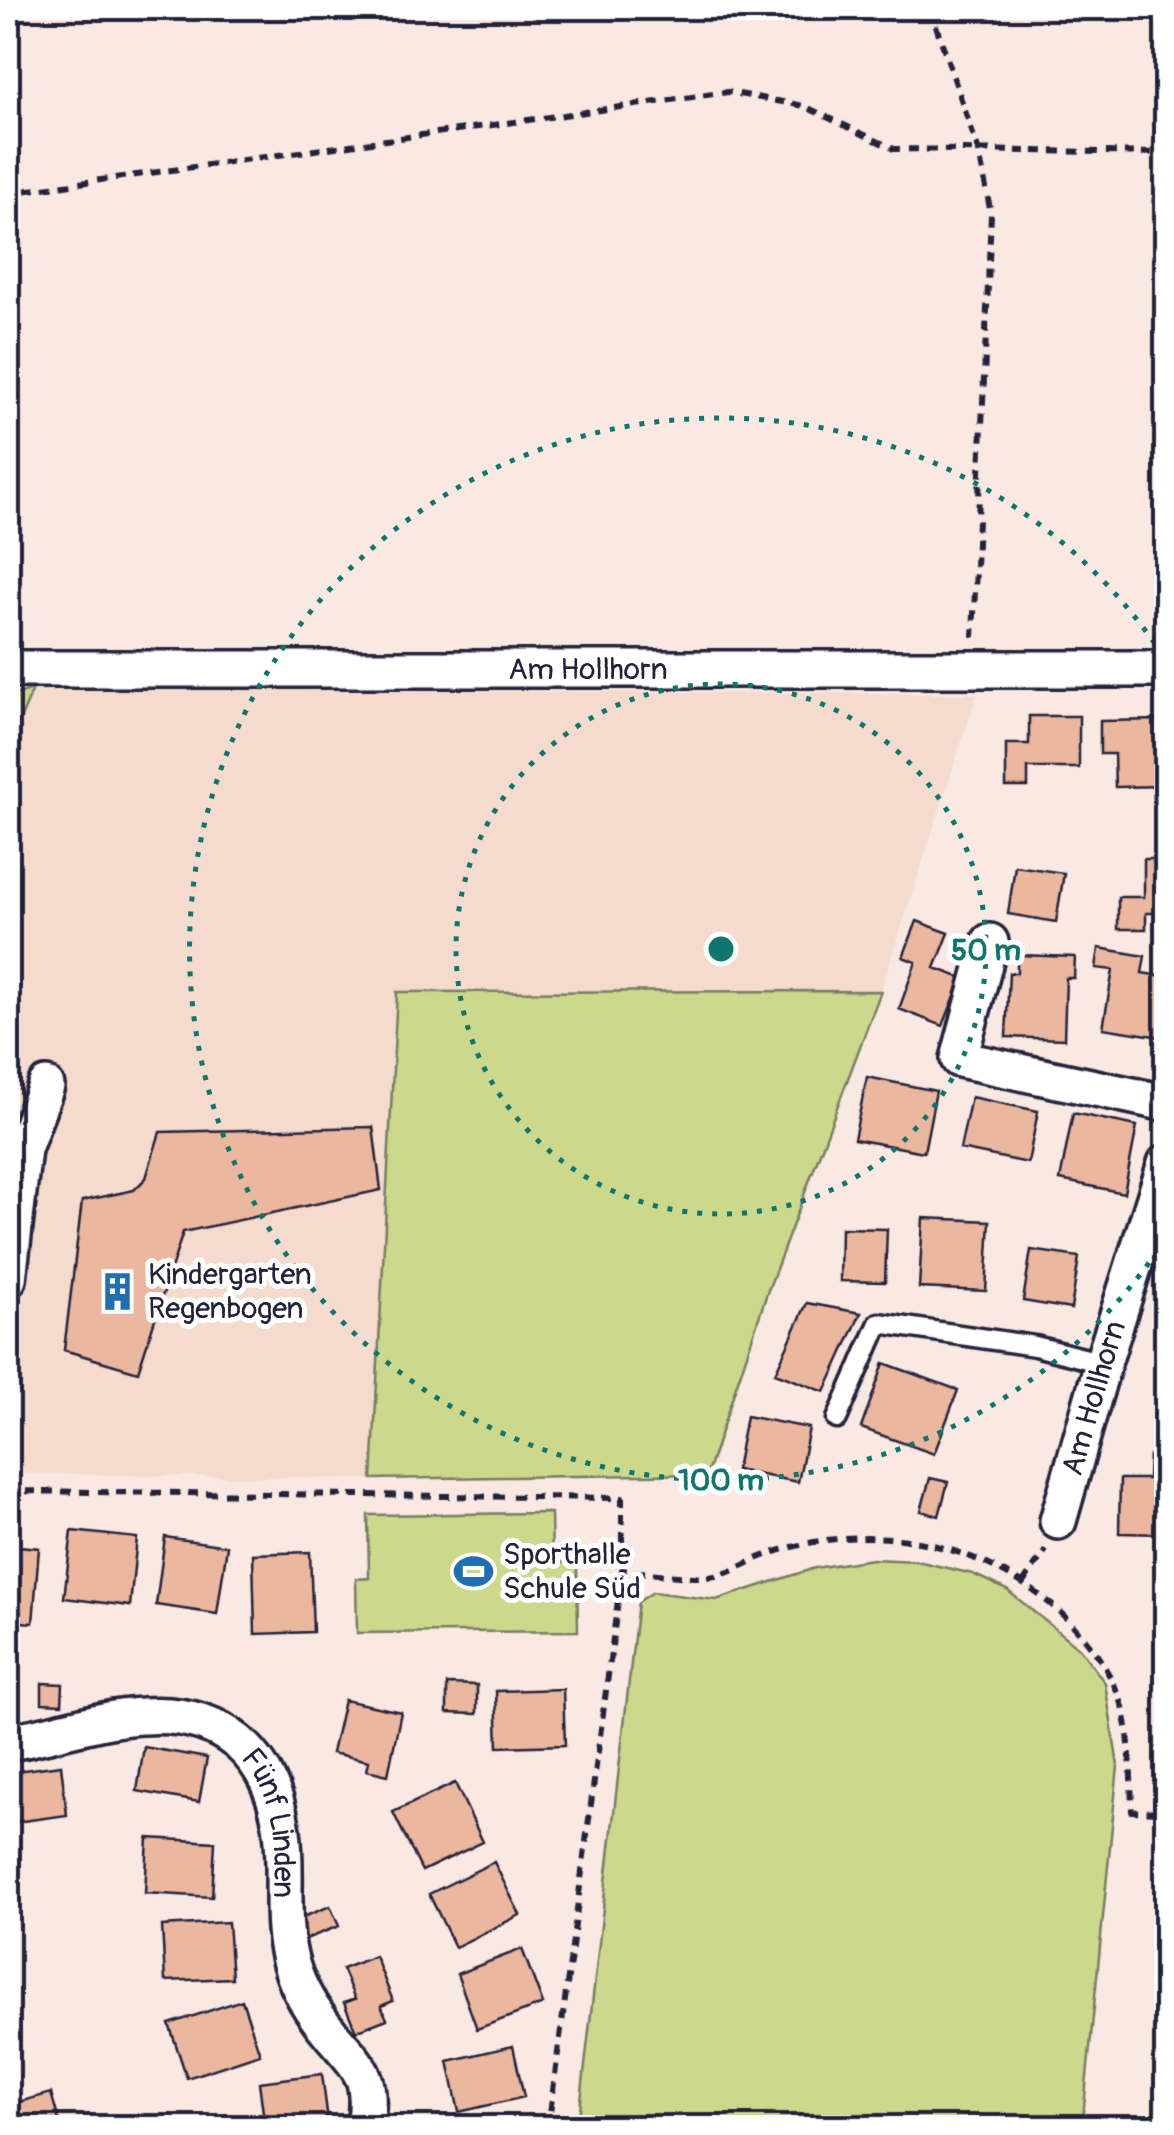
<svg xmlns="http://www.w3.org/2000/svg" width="1174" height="2135" font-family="Pangolin,sans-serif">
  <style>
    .built { fill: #f5dace }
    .green { fill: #ccd88b; stroke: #777d63; stroke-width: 2.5 }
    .building { fill: #ecb79f; stroke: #22223b; stroke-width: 2.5 }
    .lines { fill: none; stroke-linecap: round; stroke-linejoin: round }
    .service-casing { stroke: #22223b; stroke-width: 25 }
    .minor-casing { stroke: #22223b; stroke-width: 42 }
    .path { stroke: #22223b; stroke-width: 6; stroke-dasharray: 10 8; stroke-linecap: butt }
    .service { stroke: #fff; stroke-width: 18 }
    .minor { stroke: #fff; stroke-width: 35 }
    .ring { fill: none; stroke: #0f766e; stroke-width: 5; stroke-dasharray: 5 10 }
    .labels { text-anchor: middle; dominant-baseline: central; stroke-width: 10; stroke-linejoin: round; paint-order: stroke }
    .street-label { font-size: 30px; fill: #22223b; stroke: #fff }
    .poi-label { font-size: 30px; fill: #22223b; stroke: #fff; text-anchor: start }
    .centre { fill: #0f766e; stroke: #fff; stroke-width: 5 }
    .ring-label { font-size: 30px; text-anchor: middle; font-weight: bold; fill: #0f766e; stroke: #fff; stroke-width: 10; stroke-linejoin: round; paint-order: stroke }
  </style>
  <rect width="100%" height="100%" fill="#f9e9e2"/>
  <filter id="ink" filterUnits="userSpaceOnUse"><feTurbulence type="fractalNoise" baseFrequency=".01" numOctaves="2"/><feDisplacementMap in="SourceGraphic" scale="20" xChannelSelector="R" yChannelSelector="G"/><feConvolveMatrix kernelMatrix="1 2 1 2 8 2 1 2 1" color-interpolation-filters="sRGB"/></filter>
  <g filter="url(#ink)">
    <path class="built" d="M33,689L977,694L881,990L397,992L372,1479L8,1473V783L12,739Z"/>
    <path class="green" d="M33,689L12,739L8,783V697Z
      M881,991L767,1293L707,1474L372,1479L397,992Z
      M551,1513L552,1563L577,1562L578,1631L357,1633L356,1579L369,1578L368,1515Z
      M872,1559L917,1561L973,1574L1007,1590L1080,1649L1105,1683L1118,1766L1082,2127H578L638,1602L653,1592L716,1600L815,1568Z"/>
    <path class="building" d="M1029,716H1079V768H1028V787H1006V744H1029Z
      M1166,720V786L1115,787L1114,754H1100V721Z
      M1144,859H1166V913H1146V929H1118V897H1144Z
      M1015,866L1064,873L1056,922L1008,914Z
      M917,921L949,933L935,968L962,978L943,1026L899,1009L916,962L903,957Z
      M1099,948L1145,956L1142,973L1166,977L1161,1037L1103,1028L1113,970L1096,968Z
      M1017,955L1075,957L1074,978H1066L1064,1039L1006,1037L1009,973H1017Z
      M867,1077L936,1091L924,1152L854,1139Z
      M971,1097L1038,1111L1028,1163L960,1149Z
      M1073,1113L1137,1126L1124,1193L1060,1180Z
      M373,1127L381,1190L183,1232L138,1372L64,1350L82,1201L134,1190L146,1178L160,1132Z
      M923,1218L990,1221L986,1291L919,1288Z
      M841,1228L887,1229L885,1282L840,1281Z
      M1031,1250L1079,1257L1071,1309L1023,1301Z
      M807,1303L861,1313L825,1392L775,1373Z
      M884,1363L958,1390L934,1454L861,1428Z
      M746,1416L809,1428L798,1482L736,1470Z
      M1149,1456H1166V1534L1119,1533L1120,1479H1148Z
      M930,1478L948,1482L939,1516L921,1511Z
      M72,1531L137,1538L130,1606L64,1598Z
      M165,1537L227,1546L217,1614L156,1605Z
      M8,1545L39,1548L33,1623L8,1621Z
      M310,1552L313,1632L255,1634L253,1554Z
      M42,1683L63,1684L62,1704L42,1703Z
      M447,1684L477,1685V1714L447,1713Z
      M563,1689L565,1745L498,1747L496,1691Z
      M344,1700L401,1712L388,1775L367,1770L369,1761L332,1753Z
      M144,1747L207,1758L199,1802L137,1791Z
      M61,1765L67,1815L8,1823V1772Z
      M455,1783L483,1842L422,1871L393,1812Z
      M148,1838L215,1842L212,1897L145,1893Z
      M494,1862L520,1915L455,1947L429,1894Z
      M330,1906L339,1926L306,1939L298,1919Z
      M228,1922L232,1978L165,1981L162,1926Z
      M522,1949L543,2004L477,2029L457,1974Z
      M375,1956L393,2001L381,2006L387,2019L356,2031L344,2003L355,1999L342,1969Z
      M242,2000L260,2054L187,2078L169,2024Z
      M513,2046L524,2097L459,2112L448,2061Z
      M322,2074L329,2128H265L259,2082Z
      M51,2093L61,2128H8V2105Z"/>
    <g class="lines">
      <defs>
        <path id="service" d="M837,1419L879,1323L1035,1346L1103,1363"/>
        <g id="minor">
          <path id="s1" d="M8,669H1166"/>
          <path d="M990,942L959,1059L1166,1103"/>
          <path d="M8,1279L23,1149L46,1086"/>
          <path id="s2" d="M1058,1521L1103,1363L1166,1163"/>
          <path id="s3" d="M8,1742C52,1736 97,1718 142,1716C222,1710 271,1753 282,1831C288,1876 278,1923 292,1967C299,1991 314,2014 330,2033C342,2048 359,2063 365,2082C369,2097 367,2113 365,2128"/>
        </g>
      </defs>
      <use href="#service" class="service-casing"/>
      <use href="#minor" class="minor-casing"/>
      <path class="path" d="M930,8L979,152L991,214L973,637
        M8,193L728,92L804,106L894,149L1166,153
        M8,1491L622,1498V1570
        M1023,1583L1046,1550
        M548,2128L622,1570C645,1572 700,1581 720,1575C737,1570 752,1560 769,1554C789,1547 814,1541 836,1539C949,1525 1076,1589 1120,1698C1131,1726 1131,1781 1132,1811L1166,1812"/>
      <use href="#service" class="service"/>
      <use href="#minor" class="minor"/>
    </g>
  </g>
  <g class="ring">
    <circle cx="721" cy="949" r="265"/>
    <path d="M1166 1238A531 531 0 1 1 1166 660"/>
  </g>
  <defs>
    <symbol id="building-bare" viewBox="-9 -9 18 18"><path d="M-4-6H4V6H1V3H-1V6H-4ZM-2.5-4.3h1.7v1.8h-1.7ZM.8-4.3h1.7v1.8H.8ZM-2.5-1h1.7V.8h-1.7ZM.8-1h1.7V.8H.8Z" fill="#1f6fb2" stroke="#fff" stroke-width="2.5" paint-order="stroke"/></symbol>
    <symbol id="stadium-bare" viewBox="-9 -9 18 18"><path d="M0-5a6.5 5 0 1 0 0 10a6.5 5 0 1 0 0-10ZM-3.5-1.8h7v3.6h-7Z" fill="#1f6fb2" stroke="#fff" stroke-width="2.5" paint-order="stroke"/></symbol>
  </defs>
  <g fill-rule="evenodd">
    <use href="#building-bare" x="90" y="1264" width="55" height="55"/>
    <use href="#stadium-bare" x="446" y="1544" width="55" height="55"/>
  </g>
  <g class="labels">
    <g class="street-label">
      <text stroke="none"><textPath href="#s1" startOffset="580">Am Hollhorn</textPath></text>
      <text stroke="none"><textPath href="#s2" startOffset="128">Am Hollhorn</textPath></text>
      <text stroke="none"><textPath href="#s3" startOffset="330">Fünf Linden</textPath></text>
    </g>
    <g class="poi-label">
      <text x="148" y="1274">Kindergarten<tspan x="148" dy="34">Regenbogen</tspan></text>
      <text x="503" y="1554">Sporthalle<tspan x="503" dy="34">Schule Süd</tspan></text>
    </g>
  </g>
  <circle cx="721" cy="949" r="15" class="centre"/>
  <g class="ring-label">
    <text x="986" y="960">50 m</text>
    <text x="721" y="1490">100 m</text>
  </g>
  <rect width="1174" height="2135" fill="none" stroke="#fff" stroke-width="40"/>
  <rect x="20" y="20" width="1134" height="2095" fill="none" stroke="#22223b" stroke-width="4" filter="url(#ink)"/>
</svg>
